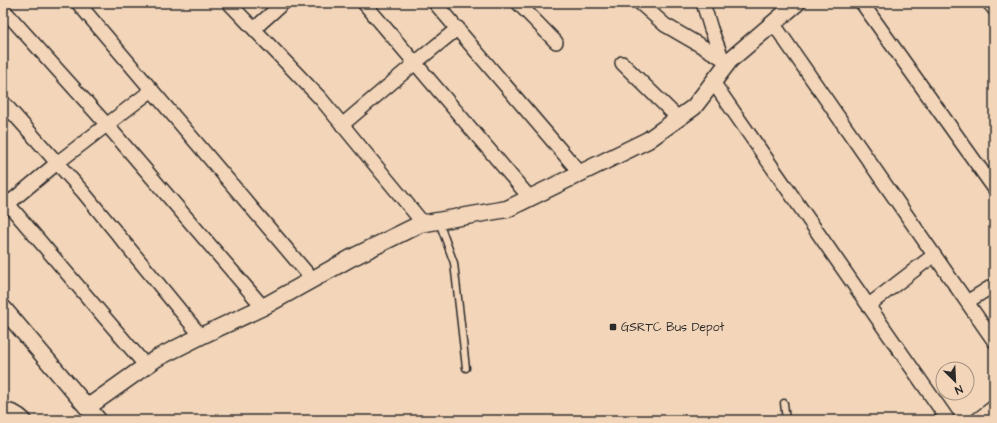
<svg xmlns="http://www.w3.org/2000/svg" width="997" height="423" font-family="'Architects Daughter',sans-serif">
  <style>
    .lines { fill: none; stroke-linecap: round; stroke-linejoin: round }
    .service-casing { stroke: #2b2b2b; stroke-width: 9 }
    .minor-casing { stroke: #2b2b2b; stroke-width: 16 }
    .tertiary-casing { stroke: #2b2b2b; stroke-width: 19 }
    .service { stroke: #f3d5b9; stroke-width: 6 }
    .minor { stroke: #f3d5b9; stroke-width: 13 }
    .tertiary { stroke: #f3d5b9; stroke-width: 16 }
    .poi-dot { fill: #2b2b2b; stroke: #f3d5b9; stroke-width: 1.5 }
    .labels { text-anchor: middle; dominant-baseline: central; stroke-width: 3; stroke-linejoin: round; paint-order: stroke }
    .poi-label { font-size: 12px; fill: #2b2b2b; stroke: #f3d5b9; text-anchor: start }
  </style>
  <rect width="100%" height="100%" fill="#f3d5b9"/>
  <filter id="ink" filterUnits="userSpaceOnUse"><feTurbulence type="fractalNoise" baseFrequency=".025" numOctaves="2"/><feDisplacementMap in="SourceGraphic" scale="8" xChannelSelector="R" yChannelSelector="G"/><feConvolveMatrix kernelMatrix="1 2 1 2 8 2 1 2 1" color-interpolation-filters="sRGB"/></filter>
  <g filter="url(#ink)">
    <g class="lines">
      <defs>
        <path id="service" d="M439,222L454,263L466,368
          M784,403L786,420"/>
        <path id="minor" d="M78,3L312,279
          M229,3L321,99L423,223
          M364,3L530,198
          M435,3L581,174
          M518,3L556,42
          M640,3L665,25L722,58
          M703,3L711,29L723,60
          M862,3L994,188
          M989,3L994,9
          M3,9L107,125L263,307
          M773,23L994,341
          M254,29L283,3
          M622,63L678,118
          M713,82L948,420
          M3,102L83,192L201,336
          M342,125L415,63L458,28
          M3,198L146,366
          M3,208L57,163L152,90
          M967,302L994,285
          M869,305L934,255
          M3,409C12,411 18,413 25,420
          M977,420L994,407"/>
        <path id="tertiary" d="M3,308L98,420
          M88,407L157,358L201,336L263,307L351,258L420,224L507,209L648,140L694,107L730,60L797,3"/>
      </defs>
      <use href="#service" class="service-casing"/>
      <use href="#minor" class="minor-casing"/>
      <use href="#tertiary" class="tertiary-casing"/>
      <use href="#service" class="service"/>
      <use href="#minor" class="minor"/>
      <use href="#tertiary" class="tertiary"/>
    </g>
  </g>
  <rect class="poi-dot" x="609" y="323" width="8" height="8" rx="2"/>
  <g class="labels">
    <g class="poi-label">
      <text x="621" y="327">GSRTC Bus Depot</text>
    </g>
  </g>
  <rect width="997" height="423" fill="none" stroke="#f3d5b9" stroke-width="16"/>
  <rect x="8" y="8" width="981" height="407" fill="none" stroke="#2b2b2b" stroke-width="1.5" filter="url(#ink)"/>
  <g transform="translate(955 381) rotate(156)"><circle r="19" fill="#f3d5b9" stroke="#a39180"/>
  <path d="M0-3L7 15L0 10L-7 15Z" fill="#2b2b2b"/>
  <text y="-6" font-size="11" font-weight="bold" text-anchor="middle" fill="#2b2b2b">N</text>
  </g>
</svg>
